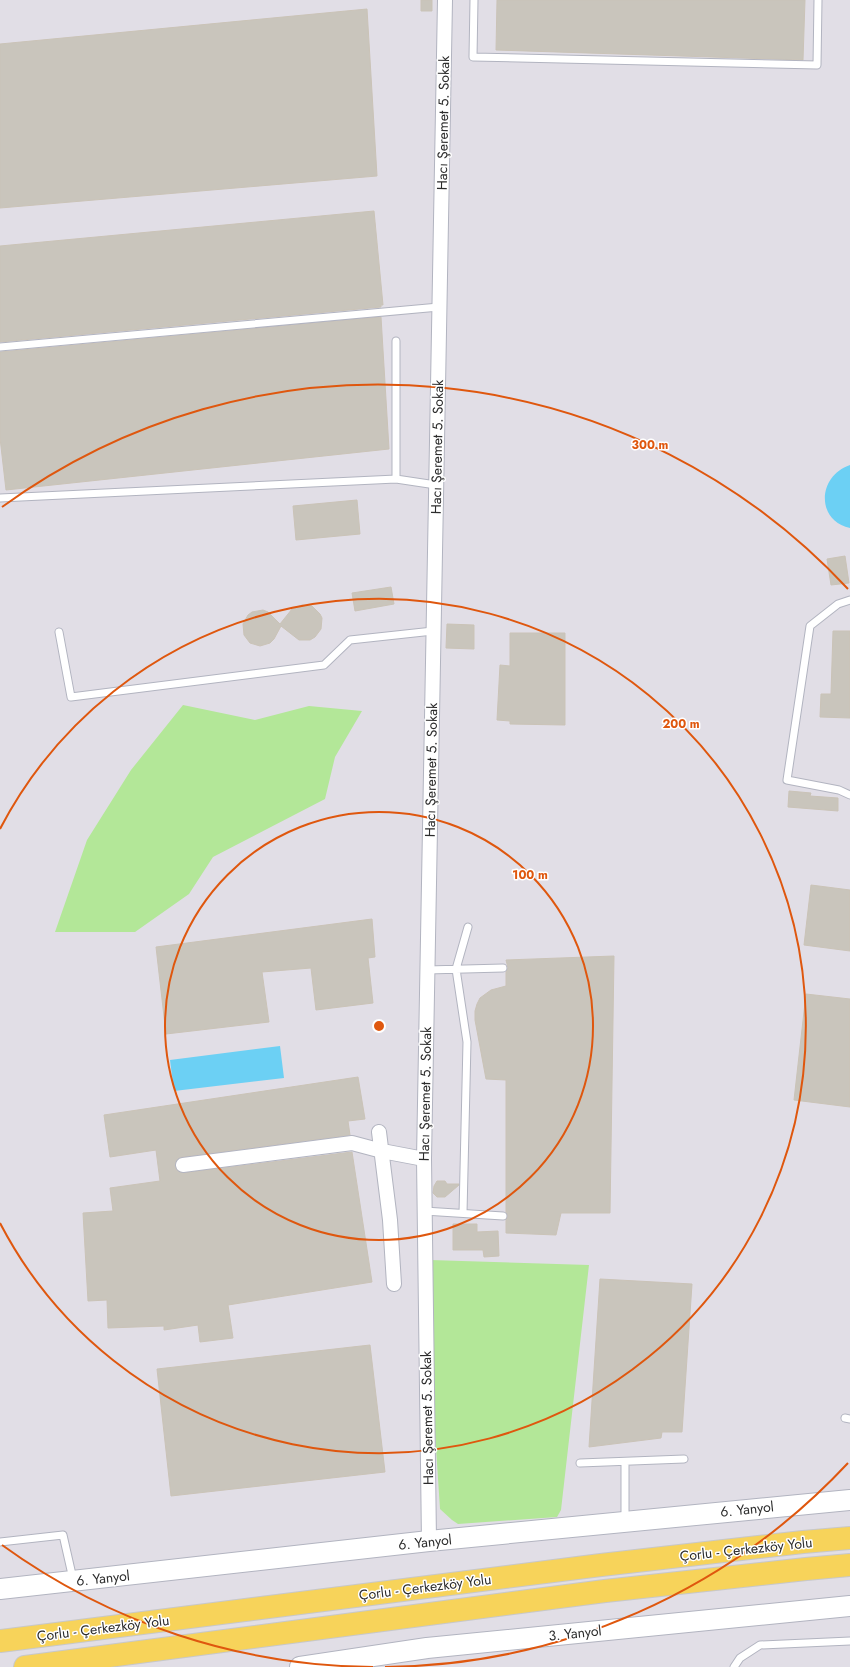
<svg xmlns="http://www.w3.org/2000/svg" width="850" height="1667" font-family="Jost,sans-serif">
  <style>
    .industrial { fill: #e1dee6 }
    .green { fill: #b3e798 }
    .water { fill: #6cd0f4 }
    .building { fill: #c9c5bc; stroke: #cac3b7 }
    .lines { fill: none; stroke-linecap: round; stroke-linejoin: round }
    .lane-casing { stroke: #b2b4c0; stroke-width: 9 }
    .street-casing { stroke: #b2b4c0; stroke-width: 16 }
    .secondary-casing { stroke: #b2b4c0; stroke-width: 22 }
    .primary-casing { stroke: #c8c8c8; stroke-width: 24 }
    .lane { stroke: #fff; stroke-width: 7 }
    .street { stroke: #fff; stroke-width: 14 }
    .secondary { stroke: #fff; stroke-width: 20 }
    .primary { stroke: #f7d35a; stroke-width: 22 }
    .ring { fill: none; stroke: #df570e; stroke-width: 2 }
    .labels { text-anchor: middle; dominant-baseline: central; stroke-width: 3; stroke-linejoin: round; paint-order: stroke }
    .street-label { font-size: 14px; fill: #2c2c2c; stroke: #fff }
    .centre { fill: #df570e; stroke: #fff; stroke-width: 2 }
    .ring-label { font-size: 12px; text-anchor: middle; font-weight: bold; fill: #df570e; stroke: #fff; stroke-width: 3; stroke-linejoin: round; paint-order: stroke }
  </style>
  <rect width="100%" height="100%" fill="#eee7de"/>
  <path class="industrial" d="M0,0H850V1667H0Z"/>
  <path class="green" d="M183,705L255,720L309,706L362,711L335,757L325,799L213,857L189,894L135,932H55L87,840L131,770Z
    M430,1260L589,1265L561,1510L557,1517L458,1524L452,1520L440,1509L433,1402Z"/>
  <path class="water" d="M850,465V528C816,521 817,476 850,465Z
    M280,1046L284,1078L174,1091L170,1060Z"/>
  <path class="building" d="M421,0H432V11H421Z
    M497,0H805L803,60L496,50Z
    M367,9L377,176L0,208V44Z
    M374,211L383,305H381V307L0,342V246Z
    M381,317L389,449L6,490L0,438V352Z
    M357,500L360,534L296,540L293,506Z
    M845,556L849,583L831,585L827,559Z
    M391,587L394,604L355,611L352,593Z
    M302,605L312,606L320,614L322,618L321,629L315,637L310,640H299L281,626L274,639L270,643L260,646L250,643L244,635L243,624L248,615L252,612L263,610L268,612L280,624L292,609Z
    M447,624L474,625V649L446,648Z
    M833,631H850V718L820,717L821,694H831Z
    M510,633H565V725L510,724V721L497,720L500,665L510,666Z
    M789,791L811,793L810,796L838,798V811L788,807Z
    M811,885L850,890V951L804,945Z
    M372,919L375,957L368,958L373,1003L316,1010L311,968L262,972L269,1022L166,1034L156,947Z
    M614,956L610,1213H561L556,1235L506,1233V1220L508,1216L506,1212V1080L486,1079L475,1020V1011L477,1004L480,998L491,990L506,986V972L508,968L506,960Z
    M806,994L850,999V1107L794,1100Z
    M358,1077L365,1119L348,1121L350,1135L182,1157L178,1159L175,1166L177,1170L184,1173L352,1152L372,1282L228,1305L233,1338L200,1342L198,1325L164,1330V1326L108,1328L107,1300L88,1301L83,1213L113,1211L110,1188L160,1181L156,1150L110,1157L104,1115Z
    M437,1181H445L447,1184H459V1185L445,1197H437L433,1193L434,1186Z
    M453,1224H477V1232L498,1231L499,1256L484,1257L483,1250H453Z
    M600,1279L692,1284L682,1432H662L661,1438L589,1447Z
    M370,1345L385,1472L171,1496L157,1369Z"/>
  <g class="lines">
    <defs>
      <path id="lane" d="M474,0L473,57L817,65L818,0
        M396,341V479
        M0,347L439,307
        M0,498L396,479L436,485
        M850,600L838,604L810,626L787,780L839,790L850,795
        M59,632L71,697L324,665L350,640L433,631
        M427,970L503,968
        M424,1211L503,1216
        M463,1213L467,1042L456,969L468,927
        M845,1418L850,1419
        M625,1462V1521
        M580,1463L684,1459
        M0,1542L63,1535L73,1579
        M734,1667L740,1658L760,1645L850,1641"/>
      <path id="street" d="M379,1132L390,1220L394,1284
        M183,1165L352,1143L382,1151L424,1159
        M429,1541L424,1159L445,0"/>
      <path id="secondary" d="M0,1589L429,1541L850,1500
        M300,1667L427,1648L850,1606"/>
      <path id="primary" d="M0,1641L601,1565L803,1542L850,1538
        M25,1667L605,1591L806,1569L850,1565"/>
    </defs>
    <use href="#lane" class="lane-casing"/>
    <use href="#street" class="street-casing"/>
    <use href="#secondary" class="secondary-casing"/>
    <use href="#primary" class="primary-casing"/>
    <use href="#lane" class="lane"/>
    <use href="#street" class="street"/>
    <use href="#secondary" class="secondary"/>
    <use href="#primary" class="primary"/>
  </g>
  <g class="ring">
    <circle cx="379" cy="1026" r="214"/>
    <path d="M0 829A427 427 0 1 1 0 1223"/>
    <path d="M848 1463A641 641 0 0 1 385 1667M373 1667A641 641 0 0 1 2 1545M2 507A641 641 0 0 1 848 589"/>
  </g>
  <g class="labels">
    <g class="street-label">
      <text transform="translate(443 123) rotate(-89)">Hacı Şeremet 5. Sokak</text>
      <text transform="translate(437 447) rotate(-89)">Hacı Şeremet 5. Sokak</text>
      <text transform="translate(431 770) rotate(-89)">Hacı Şeremet 5. Sokak</text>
      <text transform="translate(425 1094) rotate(-89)">Hacı Şeremet 5. Sokak</text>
      <text transform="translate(427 1418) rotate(-91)">Hacı Şeremet 5. Sokak</text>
      <text transform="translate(747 1509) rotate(-6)">6. Yanyol</text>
      <text transform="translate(425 1542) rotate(-6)">6. Yanyol</text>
      <text transform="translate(746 1549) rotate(-6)">Çorlu - Çerkezköy Yolu</text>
      <text transform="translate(103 1578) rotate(-6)">6. Yanyol</text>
      <text transform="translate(425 1587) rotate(-7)">Çorlu - Çerkezköy Yolu</text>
      <text transform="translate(103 1628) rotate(-7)">Çorlu - Çerkezköy Yolu</text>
      <text transform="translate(575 1633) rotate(-6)">3. Yanyol</text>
    </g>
  </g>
  <circle cx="379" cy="1026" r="6" class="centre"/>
  <g class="ring-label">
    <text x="650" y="449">300 m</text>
    <text x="681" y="728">200 m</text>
    <text x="530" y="879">100 m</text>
  </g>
</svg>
